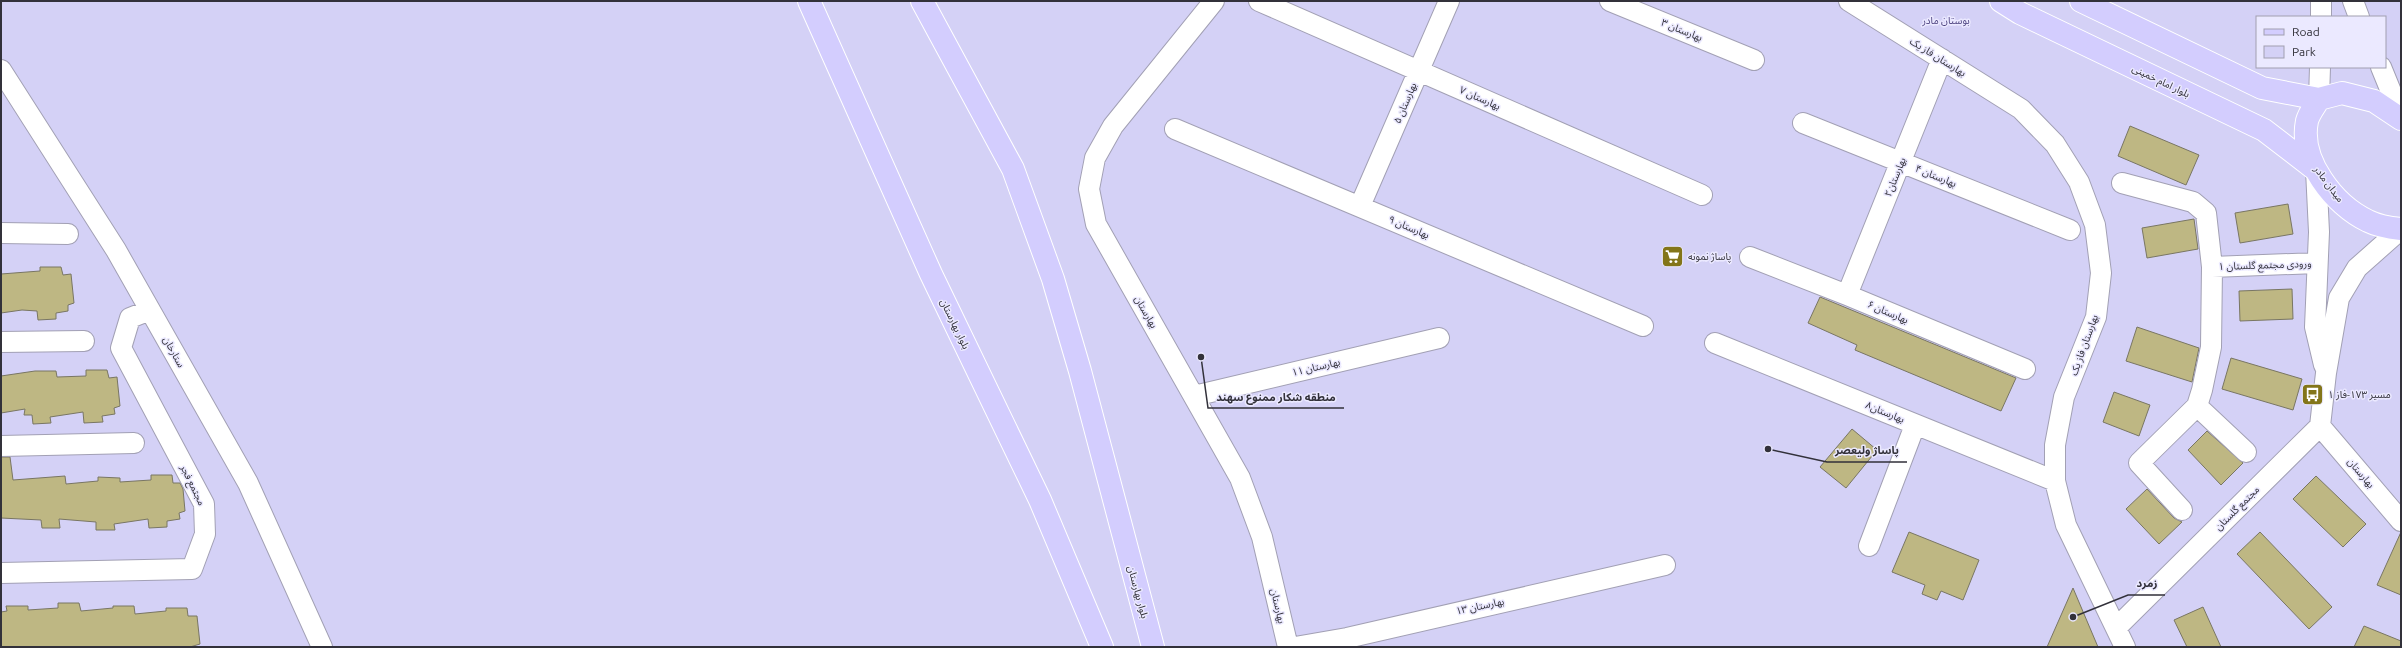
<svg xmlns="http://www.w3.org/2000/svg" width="2402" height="648" font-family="Ubuntu,'Noto Sans Arabic',sans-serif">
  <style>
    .green { fill: #d4d1f6; fill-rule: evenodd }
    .building { fill: #beb783; stroke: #797663 }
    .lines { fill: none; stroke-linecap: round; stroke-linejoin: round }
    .minor-casing { stroke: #a2a0b4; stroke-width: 22 }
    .major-casing { stroke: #fff; stroke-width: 24 }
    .minor { stroke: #fff; stroke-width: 20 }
    .major { stroke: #d3cdfe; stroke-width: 22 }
    .labels { text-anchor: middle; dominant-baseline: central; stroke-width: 3; stroke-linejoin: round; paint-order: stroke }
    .park-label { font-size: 10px; fill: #4d4380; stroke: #ebe9ff }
    .street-label { font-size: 10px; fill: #32313a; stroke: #ebe9ff }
    .poi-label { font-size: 10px; fill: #32313a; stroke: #ebe9ff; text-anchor: start }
    .leader { fill: none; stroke: #32313a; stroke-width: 1.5 }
    .callout-dot { fill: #32313a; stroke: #ebe9ff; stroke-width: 1.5 }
    .callout-label { font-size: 11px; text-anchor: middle; font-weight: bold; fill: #32313a; stroke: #ebe9ff; stroke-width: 3; stroke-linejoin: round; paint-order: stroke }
  </style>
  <rect width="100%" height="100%" fill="#ebe9ff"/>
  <path class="green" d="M1,1H2401V647H1ZM2257,17H2385V67H2257Z"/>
  <path class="building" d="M2130,126L2199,155L2186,185L2118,156Z
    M2288,204L2293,234L2240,243L2235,213Z
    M2194,219L2198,249L2147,258L2142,228Z
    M40,267H61L63,275L71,274L74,303L68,305V311L56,313V319L38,320L37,311L22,310L1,313V274L40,271Z
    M2292,289L2293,319L2240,321L2239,291Z
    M1820,297L2016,378L2001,411L1855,350L1857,345L1808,323Z
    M2137,327L2199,348L2192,382L2126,361Z
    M2231,358L2302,379L2293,410L2222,389Z
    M86,370H107L109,378L117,377L120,406L114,408L115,414L102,416L103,422L84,423L83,412L50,417L51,423L33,424L32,415H24L25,409L1,413V376L35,371H56L57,377L86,376Z
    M2114,392L2150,405L2139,436L2103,422Z
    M1852,429L1877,450L1846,488L1820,467Z
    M2207,431L2243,463L2221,485L2188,450Z
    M1,457H10L13,480L65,476L66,484L98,481V477L120,478V482L151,480V475H172L173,483H180L183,489L185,511L179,513L180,519L167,521V527L149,528L148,519L114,524L115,530H96V522L59,519L60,528H42L41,520L1,518Z
    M2316,476L2366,524L2343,547L2293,499Z
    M2147,489L2174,518L2182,522L2159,544L2126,509Z
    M1909,532L1979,560L1963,600L1941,591L1937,600L1922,594L1925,585L1892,572Z
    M2260,532L2332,607L2309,629L2237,554Z
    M2401,532V595L2377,585Z
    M2073,588L2098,647H2047Z
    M58,603H79L81,611L113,608V606H134L135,614L166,611V608H187L188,616H197L200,644L190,647H1V612L7,611L6,606H28V610L58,608Z
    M2203,607L2221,647H2187L2174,620Z
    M2364,626L2401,641V647H2354Z"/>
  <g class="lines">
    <defs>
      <path id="minor" d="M1214,1L1113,126L1095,158L1089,189L1096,224L1240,478L1262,537L1288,647
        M1259,1L1702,195
        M1610,1L1754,60
        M1849,1L2021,109L2055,144L2079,182L2095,225L2101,273L2096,317L2064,397L2055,445V481L2066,525L2125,647
        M2353,1L2359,17
        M2321,17V1
        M2381,67L2401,116
        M1,70L116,250L248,483L322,647
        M2319,99L2320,67
        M1803,123L2070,230
        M1175,129L1643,326
        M2316,170L2319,232L2315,327L2324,365
        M2122,183L2193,202L2206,213L2212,267L2211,347L2202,390L2197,406L2139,463L2182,510
        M1360,206L1449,1
        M1,233L68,234
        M1750,257L1847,295L2025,369
        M2212,267L2317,263
        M1847,295L1942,59
        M1,342L84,341
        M1715,343L2055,481
        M1194,396L1439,338
        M2197,406L2246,452
        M2320,426L2401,521
        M1,446L134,443
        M1869,546L1915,425
        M1,573L192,569L205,534L204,504L121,348L130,318L150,310
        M2116,628L2320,426L2326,373L2339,298L2357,268L2401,229
        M1295,647L1347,638L1665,565"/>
      <path id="major" d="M809,1L931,274L1040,500L1102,647
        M922,1L1013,169L1053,279L1080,371L1153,647
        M2001,1L2020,13L2264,130L2316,170
        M2081,1L2262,88L2319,99
        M2401,119L2374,101L2342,93L2319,99C2315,106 2309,113 2307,121C2299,160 2334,205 2368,221C2378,226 2391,228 2401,229"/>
    </defs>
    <use href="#minor" class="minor-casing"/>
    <use href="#major" class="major-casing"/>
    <use href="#minor" class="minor"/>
    <use href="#major" class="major"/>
  </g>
  <defs>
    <symbol id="supermarket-square" viewBox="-11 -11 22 22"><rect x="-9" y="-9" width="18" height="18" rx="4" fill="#837519" stroke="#ebe9ff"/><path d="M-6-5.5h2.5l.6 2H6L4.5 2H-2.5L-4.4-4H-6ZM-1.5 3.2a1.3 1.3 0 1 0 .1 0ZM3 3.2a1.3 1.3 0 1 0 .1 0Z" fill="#fff"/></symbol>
    <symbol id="bus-square" viewBox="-11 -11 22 22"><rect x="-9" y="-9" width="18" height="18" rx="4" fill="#837519" stroke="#ebe9ff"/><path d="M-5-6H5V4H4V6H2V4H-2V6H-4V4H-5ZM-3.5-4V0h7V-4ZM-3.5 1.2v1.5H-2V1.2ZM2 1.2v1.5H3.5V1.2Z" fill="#fff"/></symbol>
  </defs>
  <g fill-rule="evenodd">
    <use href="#supermarket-square" x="1660" y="244" width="25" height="25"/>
    <use href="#bus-square" x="2300" y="382" width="25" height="25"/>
  </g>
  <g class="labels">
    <g class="park-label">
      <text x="1946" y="20">بوستان مادر</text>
    </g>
    <g class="street-label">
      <text transform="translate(1682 30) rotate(22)">بهارستان ۳</text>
      <text transform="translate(1938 57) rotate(32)">بهارستان فاز یک</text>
      <text transform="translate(2161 81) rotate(26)">بلوار امام خمینی</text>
      <text transform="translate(1480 98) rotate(24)">بهارستان ۷</text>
      <text transform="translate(1405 103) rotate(-67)">بهارستان ۵</text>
      <text transform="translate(1936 176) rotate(22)">بهارستان ۴</text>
      <text transform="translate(1895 177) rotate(-68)">بهارستان۲</text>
      <text transform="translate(2329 184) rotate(53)">میدان مادر</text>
      <text transform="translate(1409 227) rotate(23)">بهارستان ۹</text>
      <text transform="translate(2265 265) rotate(-2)">ورودی مجتمع گلستان ۱</text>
      <text transform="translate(1146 312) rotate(60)">بهارستان</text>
      <text transform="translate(1888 312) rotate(23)">بهارستان ۶</text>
      <text transform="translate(955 324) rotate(64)">بلوار بهارستان</text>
      <text transform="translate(2084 345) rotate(-70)">بهارستان فاز یک</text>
      <text transform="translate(174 352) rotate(61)">ستارخان</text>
      <text transform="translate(1316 367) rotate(-13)">بهارستان ۱۱</text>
      <text transform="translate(1885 412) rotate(22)">بهارستان۸</text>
      <text transform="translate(2361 473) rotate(50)">بهارستان</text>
      <text transform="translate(193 485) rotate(64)">مجتمع فجر</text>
      <text transform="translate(2237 508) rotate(-45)">مجتمع گلستان</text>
      <text transform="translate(1138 592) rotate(75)">بلوار بهارستان</text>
      <text transform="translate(1278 606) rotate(77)">بهارستان</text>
      <text transform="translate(1480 606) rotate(-12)">بهارستان ۱۳</text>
    </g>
    <g class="poi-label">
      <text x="1688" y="256">پاساژ نمونه</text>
      <text x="2328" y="394">مسیر ۱۷۳-فاز ۱</text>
    </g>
  </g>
  <path class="leader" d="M1201 357L1208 408H1344M1768 449L1827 462H1907M2073 617L2128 595H2165"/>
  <g class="callout-dot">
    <circle cx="1201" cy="357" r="4"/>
    <circle cx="1768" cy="449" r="4"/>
    <circle cx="2073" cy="617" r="4"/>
  </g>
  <g class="callout-label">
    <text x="1276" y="401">منطقه شکار ممنوع سهند</text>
    <text x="1867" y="454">پاساژ ولیعصر</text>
    <text x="2147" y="587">زمرد</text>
  </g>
  <rect width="2402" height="648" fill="none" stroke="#32313a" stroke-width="4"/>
  <rect x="2256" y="16" width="130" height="52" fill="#ebe9ff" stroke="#a19fb0"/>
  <rect x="2264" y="29" width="20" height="6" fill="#d3cdfe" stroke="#a19fb0"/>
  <text x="2292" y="36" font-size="12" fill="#32313a">Road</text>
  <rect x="2264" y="46" width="20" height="12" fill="#d4d1f6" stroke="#a19fb0"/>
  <text x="2292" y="56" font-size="12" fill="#32313a">Park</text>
</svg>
